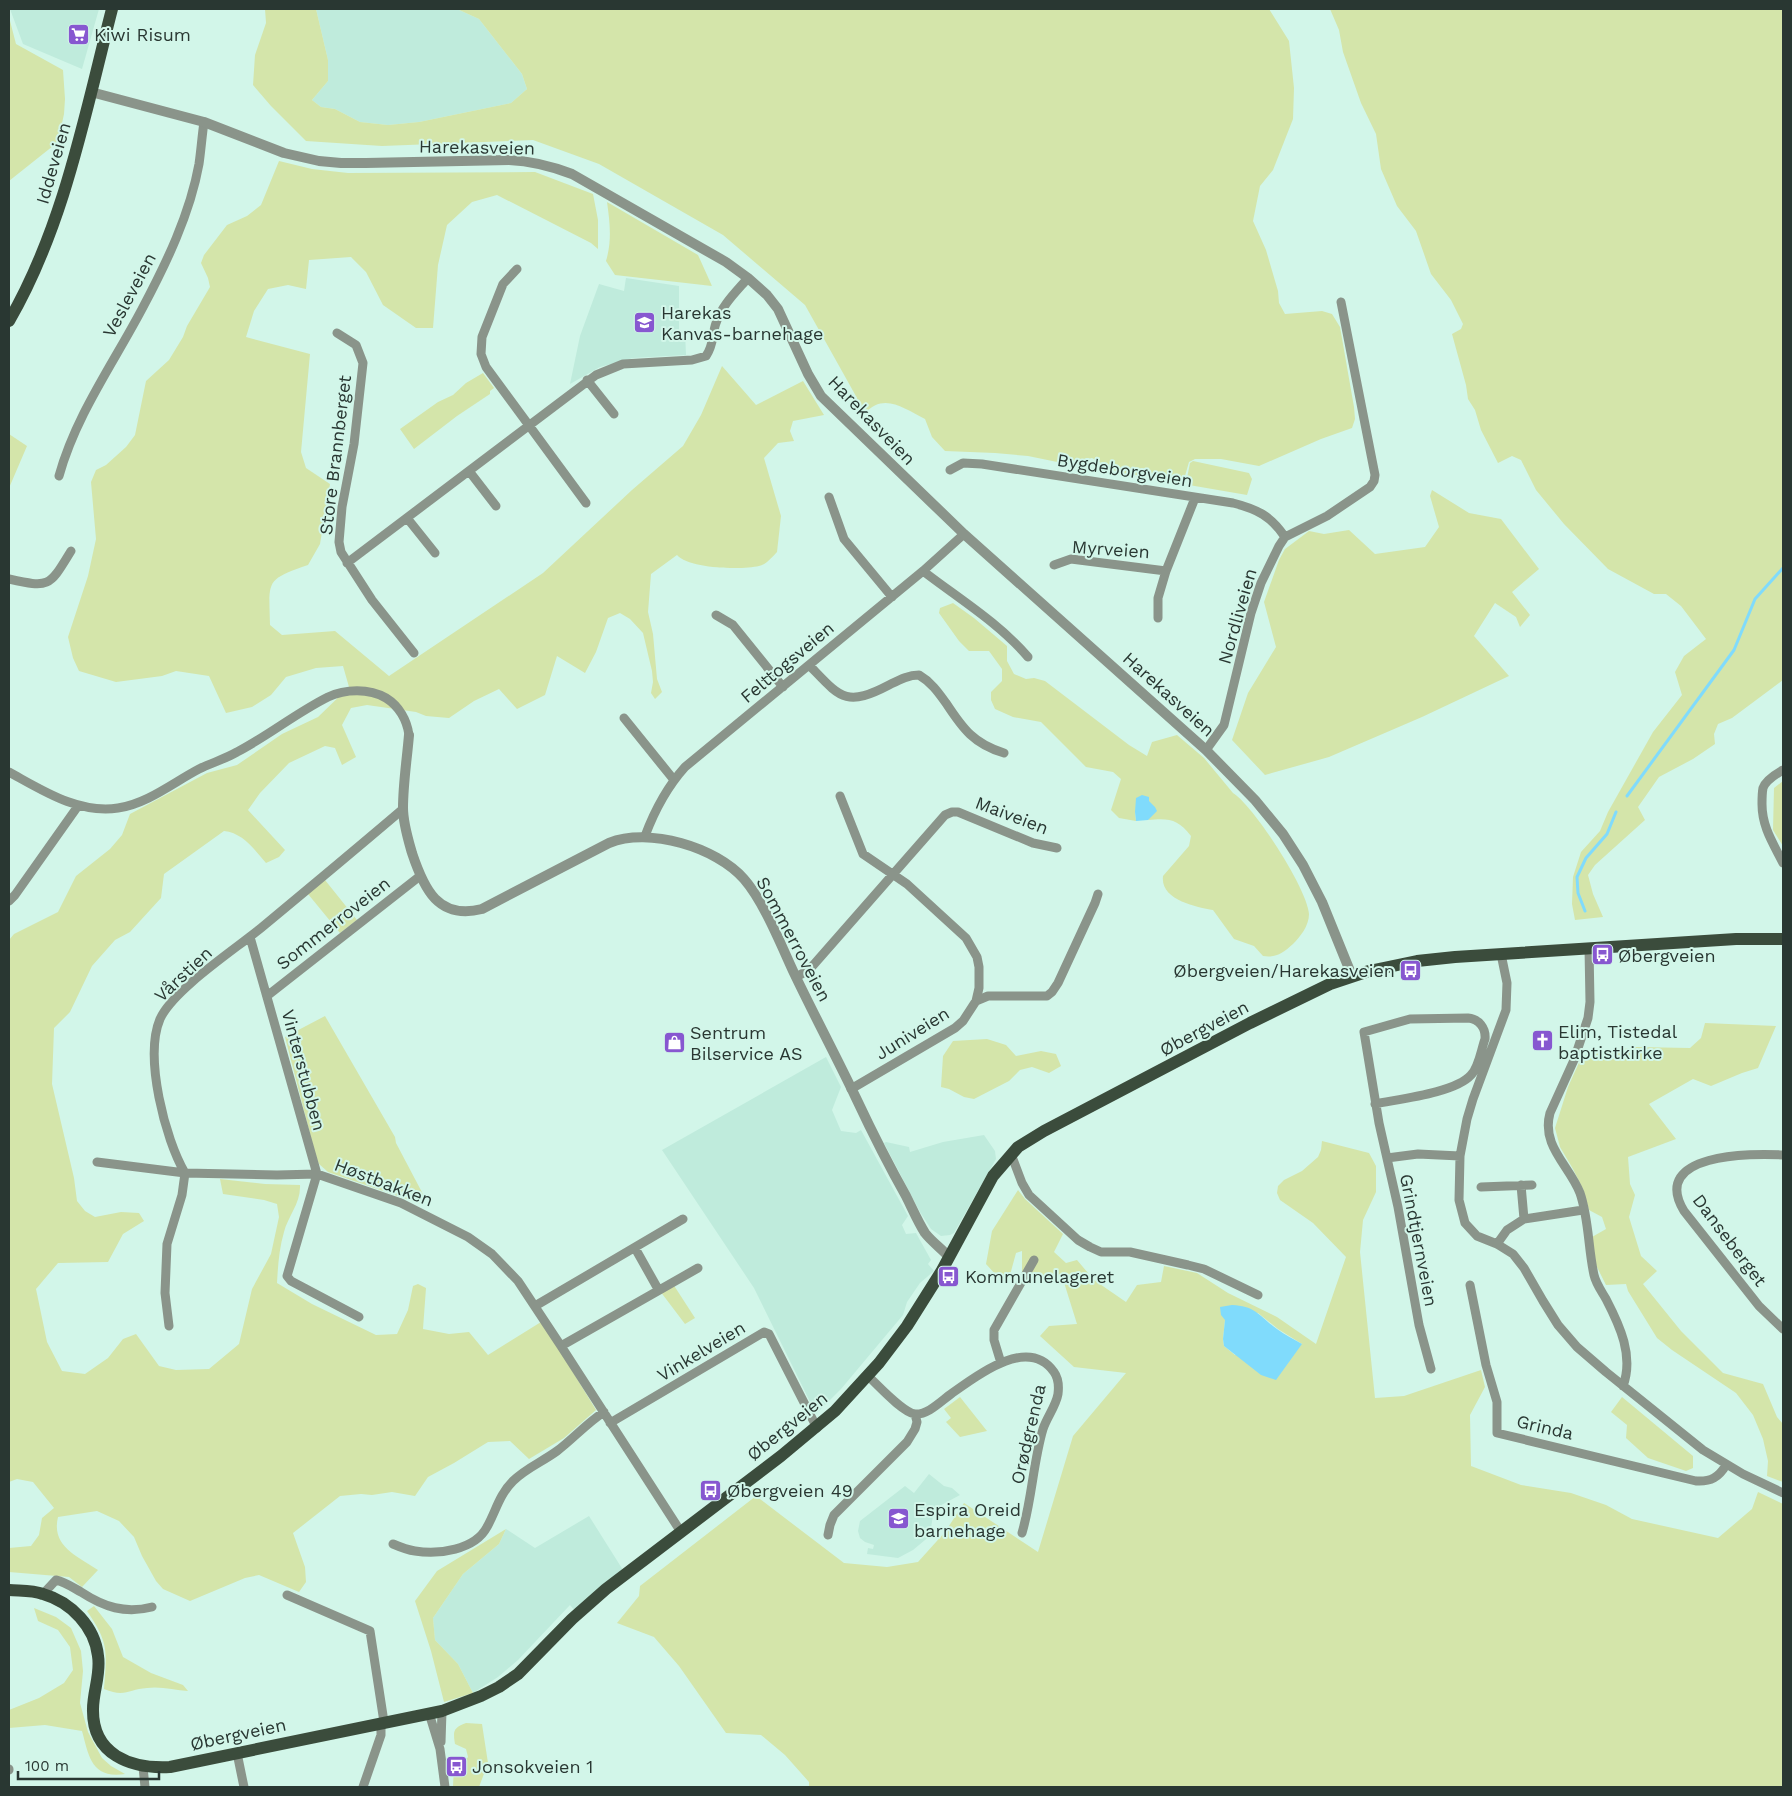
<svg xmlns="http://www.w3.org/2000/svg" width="1792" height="1796" font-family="'Work Sans',sans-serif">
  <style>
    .built { fill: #bfebdc }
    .green { fill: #d4e5aa; fill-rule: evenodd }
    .water { fill: #80dbfc }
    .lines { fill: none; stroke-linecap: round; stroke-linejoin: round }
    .stream { stroke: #80dbfc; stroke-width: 3 }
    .minor { stroke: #8a948a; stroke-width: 9 }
    .tertiary { stroke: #8a948a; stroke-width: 10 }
    .primary { stroke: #3b4c3c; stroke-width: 12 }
    .labels { text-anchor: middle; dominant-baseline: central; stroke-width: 4; stroke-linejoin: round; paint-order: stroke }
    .poi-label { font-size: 18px; fill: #293732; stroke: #d2f6e9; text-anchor: start }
    .street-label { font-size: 18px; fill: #293732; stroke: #d2f6e9 }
  </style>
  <rect width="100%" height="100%" fill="#d2f6e9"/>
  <path class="built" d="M10,9H99L82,69L23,44Z
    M316,9H457L479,19L522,74L527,89L511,103L419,122L388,125L360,122L335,109L321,107L312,100L328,81V60Z
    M626,278L679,286V332H685L686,355L633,358L600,367L570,384L580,336L599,284L624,291Z
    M826,1057L841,1087L832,1110L841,1131L856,1133L861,1130L908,1216L902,1225L906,1234L916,1233L931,1260L928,1264L934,1271L920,1283L907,1302L903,1315L841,1389L816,1414L754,1288L662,1150Z
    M984,1135L995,1151L996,1159L954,1233L950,1235L941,1236L931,1229L920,1212L884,1143L886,1142L909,1147L910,1152L943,1142Z
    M929,1474L944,1486L952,1488L960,1495L934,1509L931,1528V1535L913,1550L898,1558L867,1554L868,1548L873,1549L874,1545L865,1542L860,1538L858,1531L860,1521L905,1486L914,1493Z
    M589,1516L623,1570L575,1611L570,1605L518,1660L498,1677L473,1693L458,1664L435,1640L433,1618L463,1574L499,1544L506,1529L535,1548Z"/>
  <path class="green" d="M265,9H316L328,60V81L312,100L321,107L335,109L360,122L388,125L419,122L511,103L527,89L522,74L479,19L457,9H1269L1289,41L1294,88L1293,119L1273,170L1260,186L1253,221L1266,250L1278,291L1279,303L1285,314L1322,311L1332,314L1340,327L1354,407L1355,419L1352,428L1321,439L1259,466L1221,459H1195L1189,462L1183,483L1152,477L1119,473L1092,458L1067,464L1028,456L995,453L945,451L932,437L925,419C903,408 884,392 864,414L857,408V398L805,305L723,235L599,164L533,140L382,146L306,141L271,106L253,85L255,55L266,23Z
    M1330,9H1783V680L1732,718L1718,724L1714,734L1715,744L1693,759L1659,777L1638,807L1645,820L1595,865L1588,875L1593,894L1603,917L1575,920L1572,904L1573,877L1581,852L1600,831L1608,812L1653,732L1682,695L1675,672L1684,656L1706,639L1681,606L1666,594H1654L1608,569L1564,524L1536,490L1521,460L1512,456L1498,463L1481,430L1475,410L1468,399L1466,385L1452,334L1461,329L1463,324L1451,300L1431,274L1416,231L1397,206L1381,169L1376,134L1361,103L1343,52L1339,30Z
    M9,17L16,44L63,70L65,99L64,114L58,142L9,181Z
    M279,161L312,169L348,173L535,172L593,194L598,220V249L591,243L497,195L472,202L447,225L438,265L433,328H416L383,305L366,272L351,257L309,260L306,289L288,285L268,289L254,311L246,337L310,354L301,452L306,468L330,484L320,544L308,565C265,580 269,580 270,625L282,635L335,631L389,676L543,573L632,490L683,446L701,415L722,366L756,405L803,381L824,415L793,421L790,431L794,441L778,443L764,458L781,516L777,552C773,556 766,565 759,566C742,570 689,569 677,555L651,574L648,612L653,634L657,679L662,692L655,699L651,693L653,682L652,671L643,633L630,619L620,613L608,618L596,652L585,673L557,656L545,695L517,709L499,689L474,701L449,718L426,716L416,712L367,705L351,708L342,725L356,757L342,765L335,748L325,746L289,763L260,793L248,810L285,850L279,857L266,863C254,849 243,833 224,831L164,874L161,898L130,932L115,940L92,966L70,1012L54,1028L52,1084L74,1178L77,1201L85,1211L95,1217L121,1212L139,1213L144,1221L123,1234L108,1262L58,1263L36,1289L47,1342L62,1371L85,1374L108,1358L123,1339L136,1334L159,1366L176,1370L209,1369L239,1344L252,1289L271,1254L279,1217L277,1204L264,1200L223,1194L220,1179L265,1184L300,1185C301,1203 288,1216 284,1232C279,1249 278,1266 277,1283L312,1304L376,1335L397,1334L408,1310L413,1286L418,1284L426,1288L423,1329L449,1334L469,1332L488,1355L541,1322L548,1331L596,1410L564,1438L529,1459L510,1441L488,1442L454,1463L428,1477L415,1496L392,1492L372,1495L361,1494L340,1496L293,1533L305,1567L306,1582L299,1592L259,1575L245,1578L190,1601L163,1589L156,1581L142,1556L134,1537L119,1521L97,1511L58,1517C51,1546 77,1556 98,1570L82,1587L69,1577L9,1572V1548L31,1546L39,1535L42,1518L54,1508L33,1482L17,1479L9,1482V940L14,934L58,912L76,876L110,849L122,835L130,814L207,773L237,765L282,734L318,717L349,687L343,666L316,668L286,677L271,695L252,707L226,713L209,676L176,671L162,676L116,682L79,671L73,658L68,637L88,576L96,539L91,482L96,470L106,465L126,447L135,435L146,381L169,360L183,337L187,326L210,287L208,278L201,263L204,255L227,225L247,216L261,205Z
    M607,202L698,255L712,286L615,275L606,261C612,241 610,223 607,202Z
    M483,373L494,388L490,391V394L457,416L414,449L400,429L438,402L453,395L466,383Z
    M9,434L27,446L9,488Z
    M1193,461L1249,473L1252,479L1247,495L1189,485L1187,478L1190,463Z
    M1432,490L1469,513L1501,519L1539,569L1512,592L1530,615L1520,627L1516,617L1495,603L1474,636L1509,676L1422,717L1329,757L1265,775L1232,740L1248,693L1276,647L1264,602L1279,560L1285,549L1309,531L1324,534L1349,530L1375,554L1425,547L1439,527L1430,496Z
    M953,603L974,618L1007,646V661L1014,674L1026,679L1034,678L1045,681L1129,745L1147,756L1152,742L1177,735L1204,758L1233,793C1254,806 1308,890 1309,914C1309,926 1300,937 1293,944C1283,953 1276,958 1263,956L1254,946L1234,939L1213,910C1196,907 1160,900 1163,876L1189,846L1191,836C1178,819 1169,818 1148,820L1149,818L1135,812L1136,821L1119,818L1111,810L1121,779L1113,772L1086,767L1041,722L1013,717L995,709L991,700V692L1002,681V669L989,651H969L959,641L939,613L940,608Z
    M1783,781V846L1773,830L1774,788Z
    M325,880L357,920L340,933L308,894Z
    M325,1016L395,1137L396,1143L425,1198L421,1204L328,1172L319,1164L316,1157L285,1037Z
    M1705,1023L1776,1026L1758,1068L1742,1073L1711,1086L1693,1079L1649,1104L1676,1139L1628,1157L1630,1184L1635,1195L1629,1217L1641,1256L1657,1271L1643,1284L1681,1331L1723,1373L1763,1384L1777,1417L1783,1424V1482L1767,1476L1768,1461L1763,1439L1753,1415L1736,1393L1672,1350L1657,1338L1628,1291L1626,1284L1606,1285L1593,1259L1592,1237L1606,1229L1602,1217L1589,1210L1583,1189L1573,1169L1560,1147L1555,1128L1568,1087L1582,1056L1636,1047L1690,1048L1701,1038Z
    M987,1039L1006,1045L1016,1056L1041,1051L1056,1054L1061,1066L1049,1073L1032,1067L1020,1070L1009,1081L974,1099L964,1097L949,1089L941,1087L943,1056L953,1041Z
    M1322,1141L1369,1153L1376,1166V1192L1363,1220L1360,1252L1375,1398L1404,1396L1481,1370L1485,1387L1470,1415L1471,1466L1521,1485L1571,1493L1606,1505L1632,1519L1718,1538L1752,1509L1758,1492L1783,1504V1787H809V1782L785,1755L761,1735L726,1733L679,1666L654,1637L617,1623L639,1596L640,1586L756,1496L844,1563L887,1567L918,1562L945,1532L964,1503L1038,1552L1073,1436L1126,1373L1074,1367L1040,1336L1049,1326L1077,1324L1062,1276L1022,1275V1251L1016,1253L1010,1275H996L986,1264L992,1231L1018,1190L1025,1199L1063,1234L1054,1252L1066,1263L1077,1260L1094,1280L1126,1302L1137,1285L1161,1282L1164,1266L1197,1273L1228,1293L1277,1317L1316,1344L1346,1257L1313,1223L1280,1200L1277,1193L1278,1186L1284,1180L1302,1171L1318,1157L1321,1150ZM1258,1313L1278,1329L1302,1344L1235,1355L1224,1346L1223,1339L1225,1320Z
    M673,1284L695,1318L685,1324L660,1291Z
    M960,1397L987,1431L960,1437L946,1422L951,1418L944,1409Z
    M1622,1397L1693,1456V1468L1686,1471L1648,1458L1626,1438L1627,1425L1611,1412Z
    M506,1529L499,1544L463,1574L433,1618L435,1640L458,1664L473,1693L444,1702L431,1651L415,1601L437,1571Z
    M94,1606L112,1629L123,1657L151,1673L183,1685L188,1691C175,1690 160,1686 147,1688C129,1689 125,1698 104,1689C107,1651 109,1643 87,1611Z
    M34,1608L56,1617L71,1628L81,1651L83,1671L80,1703L88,1732L102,1758L111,1766L125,1774C91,1779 89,1756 82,1731L45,1725L9,1728V1710L39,1698L64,1683L73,1670L70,1647L58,1630L38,1621Z
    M466,1723L482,1724L488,1763L479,1787H453L454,1763L464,1762L468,1757L466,1749L455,1744C453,1731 453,1728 466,1723Z"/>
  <path class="water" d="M1142,795L1149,797V801L1155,807L1157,811L1148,820L1136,821L1135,812L1136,798Z
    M1232,1305C1256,1306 1259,1316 1277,1329C1285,1335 1294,1339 1302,1344L1276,1380L1261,1375L1224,1346L1223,1339L1225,1320L1221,1315L1220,1307Z"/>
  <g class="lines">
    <path class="stream" d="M1627,796L1734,650L1755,599L1783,568
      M1585,911L1578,893L1577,877L1586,858L1607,834L1616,812"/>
    <path class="minor" d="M517,269L503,284L482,337L481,354L486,367L586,503
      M337,333L356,345L363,363L354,444L342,507L339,542L341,552L372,600L414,653
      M587,380L614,414
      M950,470L963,463L982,464L1233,503C1257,509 1271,516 1285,537
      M469,471L496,506
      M59,476C76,415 113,364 142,309C166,264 190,214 199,164C201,150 202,136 204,122
      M829,497L844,539L892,597
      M407,518L435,553
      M347,563L596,375L623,364L692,360L706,356C714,345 712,334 716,323C722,305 736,292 748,278
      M1054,565L1071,559L1166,571
      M923,571C958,598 999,623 1028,657
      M9,579C50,588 49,587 71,551
      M716,615L733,625L783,687
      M1158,618V598L1166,571L1195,498
      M809,665C840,697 845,708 889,685C899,680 908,675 919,675C931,682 938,692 946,703C963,729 974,744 1004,753
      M624,718L674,780
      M1206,750L1224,725L1251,613L1261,583L1279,546L1285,537L1327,516L1370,487L1374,481L1375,475L1341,302
      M1783,770C1776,774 1766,780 1763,788C1762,793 1762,799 1762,804C1762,827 1773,843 1783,863
      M9,772C42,790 78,814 118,808C147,804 174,782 199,769C211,763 225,759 237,752C268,736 296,713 328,697C345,689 369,688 386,698C399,706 407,720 409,735
      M840,796L863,854L907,884L966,938L977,957L979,967V988L976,1001
      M645,836C654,812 667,787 685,767L923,571L964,534
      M9,901L15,895L78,806
      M250,937L317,1174L287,1276L291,1281L359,1317
      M1589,948L1590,1002L1588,1018L1574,1060L1550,1113C1541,1146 1569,1165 1580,1193C1589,1219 1588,1248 1594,1275C1596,1284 1602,1292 1606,1299C1620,1326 1634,1356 1623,1386
      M1501,954L1507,983L1506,1010L1473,1099L1467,1119L1460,1156L1459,1200L1465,1223L1477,1236L1497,1244L1513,1254L1524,1268L1543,1301L1558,1325L1577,1347L1606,1372L1703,1450L1743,1474L1783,1493
      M796,977L809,970L945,815L952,812H958L1033,843L1057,848
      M267,996L420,876
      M851,1089L955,1028L963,1021L976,1001L988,996H1047L1052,992L1058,983L1095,903L1098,894
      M1375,1104C1399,1099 1455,1093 1471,1075C1479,1067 1481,1050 1485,1039C1486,1028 1479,1019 1468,1018L1410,1019L1364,1032L1379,1123L1398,1207L1419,1325L1431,1369
      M1011,1154L1022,1183L1029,1195L1078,1240L1090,1247L1101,1252H1130L1188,1265L1204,1269L1258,1295
      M1783,1155C1752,1153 1649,1153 1684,1211L1759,1306L1783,1329
      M1387,1158L1418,1154L1460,1156
      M97,1162L185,1173L277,1175L317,1174L401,1203L468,1237L492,1254L518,1281L561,1346L681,1532
      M1521,1185L1524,1219
      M1481,1187L1532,1185
      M1497,1244L1507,1230L1524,1219L1583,1210
      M635,1248L658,1289
      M1470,1285L1486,1365L1497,1402V1433L1696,1481C1711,1482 1719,1477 1726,1465
      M535,1306L683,1219
      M169,1326L165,1293L167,1244L182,1195L185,1173C165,1139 144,1057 160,1019C173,990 234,950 261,928C308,889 356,849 403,809
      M561,1346L698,1268
      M1001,1363L994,1340V1330L1034,1260
      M868,1376C878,1385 902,1412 915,1414C928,1415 941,1401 951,1394C976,1376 1028,1335 1054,1372C1059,1379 1059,1386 1058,1394C1056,1406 1047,1417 1043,1429C1033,1463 1032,1499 1022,1533
      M610,1423L764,1332L769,1334L817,1428
      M828,1535L830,1525L834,1515L907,1442L915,1429L917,1422L915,1414
      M393,1544C400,1547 408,1550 415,1551C438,1555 475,1550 487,1527C496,1511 499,1495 513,1481C526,1468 542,1462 557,1451C573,1439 587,1423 604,1412
      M43,1594L56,1580C65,1582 72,1587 81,1592C104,1607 125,1614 152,1607
      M287,1595L370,1631L384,1722
      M429,1713L440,1749L445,1787
      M441,1742L442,1711
      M237,1753L244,1787
      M143,1767L145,1787
      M9,1769V1770
      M363,1787L381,1735V1723"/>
    <path class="tertiary" d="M91,92L204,122L284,153L319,161L341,163H366L509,160C532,161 551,166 572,174L726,262L748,278L767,295L778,309L808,374L821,396L964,534L1206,750L1255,800L1283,834L1303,865L1322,902L1352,976
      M409,735C407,759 403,784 403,808C403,823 408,839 412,853C424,889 438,920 482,909L609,843C649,827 716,847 744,879C764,902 781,945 794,973C814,1015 836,1056 856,1098C872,1132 888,1164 906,1196C912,1208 918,1222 925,1233C932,1242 942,1249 949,1257"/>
    <path class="primary" d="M9,321C64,226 85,114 112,9
      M9,1590C20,1591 32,1590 43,1594C71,1602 95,1627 98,1656C101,1674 93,1691 93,1709C92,1755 131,1769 170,1767L442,1711L481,1696L499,1687L518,1674L572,1619L606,1589L781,1456L835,1411L879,1363L907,1326L941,1272L993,1176L1018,1147L1044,1131L1250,1023L1330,984L1369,971L1417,961L1455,957L1736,939H1783"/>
  </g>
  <defs>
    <symbol id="supermarket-square" viewBox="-11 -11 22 22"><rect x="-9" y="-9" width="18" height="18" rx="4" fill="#8757d0" stroke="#d2f6e9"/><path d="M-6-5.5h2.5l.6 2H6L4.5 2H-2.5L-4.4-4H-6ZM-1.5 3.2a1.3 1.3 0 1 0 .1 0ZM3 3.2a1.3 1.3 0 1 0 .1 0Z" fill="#fff"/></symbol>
    <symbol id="school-square" viewBox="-11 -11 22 22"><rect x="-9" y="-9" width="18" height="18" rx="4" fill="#8757d0" stroke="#d2f6e9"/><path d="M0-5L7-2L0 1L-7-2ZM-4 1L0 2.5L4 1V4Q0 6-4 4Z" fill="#fff"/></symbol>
    <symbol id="bus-square" viewBox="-11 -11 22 22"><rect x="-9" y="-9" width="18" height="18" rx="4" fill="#8757d0" stroke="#d2f6e9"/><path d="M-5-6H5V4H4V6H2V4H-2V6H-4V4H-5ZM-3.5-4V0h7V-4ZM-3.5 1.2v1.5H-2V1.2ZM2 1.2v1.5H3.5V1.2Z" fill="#fff"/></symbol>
    <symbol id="church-square" viewBox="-11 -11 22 22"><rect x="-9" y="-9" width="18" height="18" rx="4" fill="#8757d0" stroke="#d2f6e9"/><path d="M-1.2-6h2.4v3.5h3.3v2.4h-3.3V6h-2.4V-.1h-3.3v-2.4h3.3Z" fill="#fff"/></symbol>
    <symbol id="shop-square" viewBox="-11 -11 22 22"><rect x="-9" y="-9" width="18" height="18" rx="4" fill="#8757d0" stroke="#d2f6e9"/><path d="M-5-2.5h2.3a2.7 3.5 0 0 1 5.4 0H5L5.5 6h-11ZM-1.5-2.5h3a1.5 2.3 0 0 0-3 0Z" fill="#fff"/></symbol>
  </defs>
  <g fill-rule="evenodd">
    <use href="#supermarket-square" x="66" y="22" width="25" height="25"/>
    <use href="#school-square" x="632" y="310" width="25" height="25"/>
    <use href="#bus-square" x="1590" y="942" width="25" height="25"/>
    <use href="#bus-square" x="1398" y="958" width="25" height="25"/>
    <use href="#church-square" x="1530" y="1028" width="25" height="25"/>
    <use href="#shop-square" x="662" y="1030" width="25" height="25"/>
    <use href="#bus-square" x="936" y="1264" width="25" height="25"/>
    <use href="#bus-square" x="698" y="1478" width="25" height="25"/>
    <use href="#school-square" x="886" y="1506" width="25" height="25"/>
    <use href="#bus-square" x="444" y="1754" width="25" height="25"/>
  </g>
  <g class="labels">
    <g class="poi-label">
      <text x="94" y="34">Kiwi Risum</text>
      <text x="661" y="312">Harekas<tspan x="661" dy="21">Kanvas-barnehage</tspan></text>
      <text x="1618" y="955">Øbergveien</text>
      <text x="1395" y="970" text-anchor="end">Øbergveien/Harekasveien</text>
      <text x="1558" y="1031">Elim, Tistedal<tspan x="1558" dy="21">baptistkirke</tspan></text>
      <text x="690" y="1032">Sentrum<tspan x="690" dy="21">Bilservice AS</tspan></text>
      <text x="965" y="1276">Kommunelageret</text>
      <text x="727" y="1490">Øbergveien 49</text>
      <text x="914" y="1509">Espira Oreid<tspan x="914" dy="21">barnehage</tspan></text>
      <text x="472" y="1766">Jonsokveien 1</text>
    </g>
    <g class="street-label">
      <text transform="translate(477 147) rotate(1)">Harekasveien</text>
      <text transform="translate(53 163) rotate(-74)">Iddeveien</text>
      <text transform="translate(129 295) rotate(-62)">Vesleveien</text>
      <text transform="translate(872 420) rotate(46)">Harekasveien</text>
      <text transform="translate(335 455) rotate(-83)">Store Brannberget</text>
      <text transform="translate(1125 470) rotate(9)">Bygdeborgveien</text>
      <text transform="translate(1111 549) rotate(4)">Myrveien</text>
      <text transform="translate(1237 616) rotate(-74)">Nordliveien</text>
      <text transform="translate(787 662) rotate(-40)">Felttogsveien</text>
      <text transform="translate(1169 694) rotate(42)">Harekasveien</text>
      <text transform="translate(1012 815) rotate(21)">Maiveien</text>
      <text transform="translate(333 923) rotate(-38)">Sommerroveien</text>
      <text transform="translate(794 939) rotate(62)">Sommerroveien</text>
      <text transform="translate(183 974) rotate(-43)">Vårstien</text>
      <text transform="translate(1204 1028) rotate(-28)">Øbergveien</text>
      <text transform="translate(912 1033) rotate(-32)">Juniveien</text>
      <text transform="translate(304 1070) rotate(75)">Vinterstubben</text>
      <text transform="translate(384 1182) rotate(21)">Høstbakken</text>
      <text transform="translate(1419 1240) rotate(79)">Grindtjernveien</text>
      <text transform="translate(1730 1240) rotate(53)">Danseberget</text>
      <text transform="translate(701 1351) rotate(-31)">Vinkelveien</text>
      <text transform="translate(787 1426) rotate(-39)">Øbergveien</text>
      <text transform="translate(1545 1427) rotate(13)">Grinda</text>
      <text transform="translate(1028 1434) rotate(-77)">Orødgrenda</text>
      <text transform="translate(238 1734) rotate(-12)">Øbergveien</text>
    </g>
  </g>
  <rect width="1792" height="1796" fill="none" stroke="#293732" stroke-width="20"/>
  <path d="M18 1771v8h141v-8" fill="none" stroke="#293732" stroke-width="2.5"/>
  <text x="25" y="1771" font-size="15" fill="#293732" stroke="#d2f6e9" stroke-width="4" paint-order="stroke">100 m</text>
</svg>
